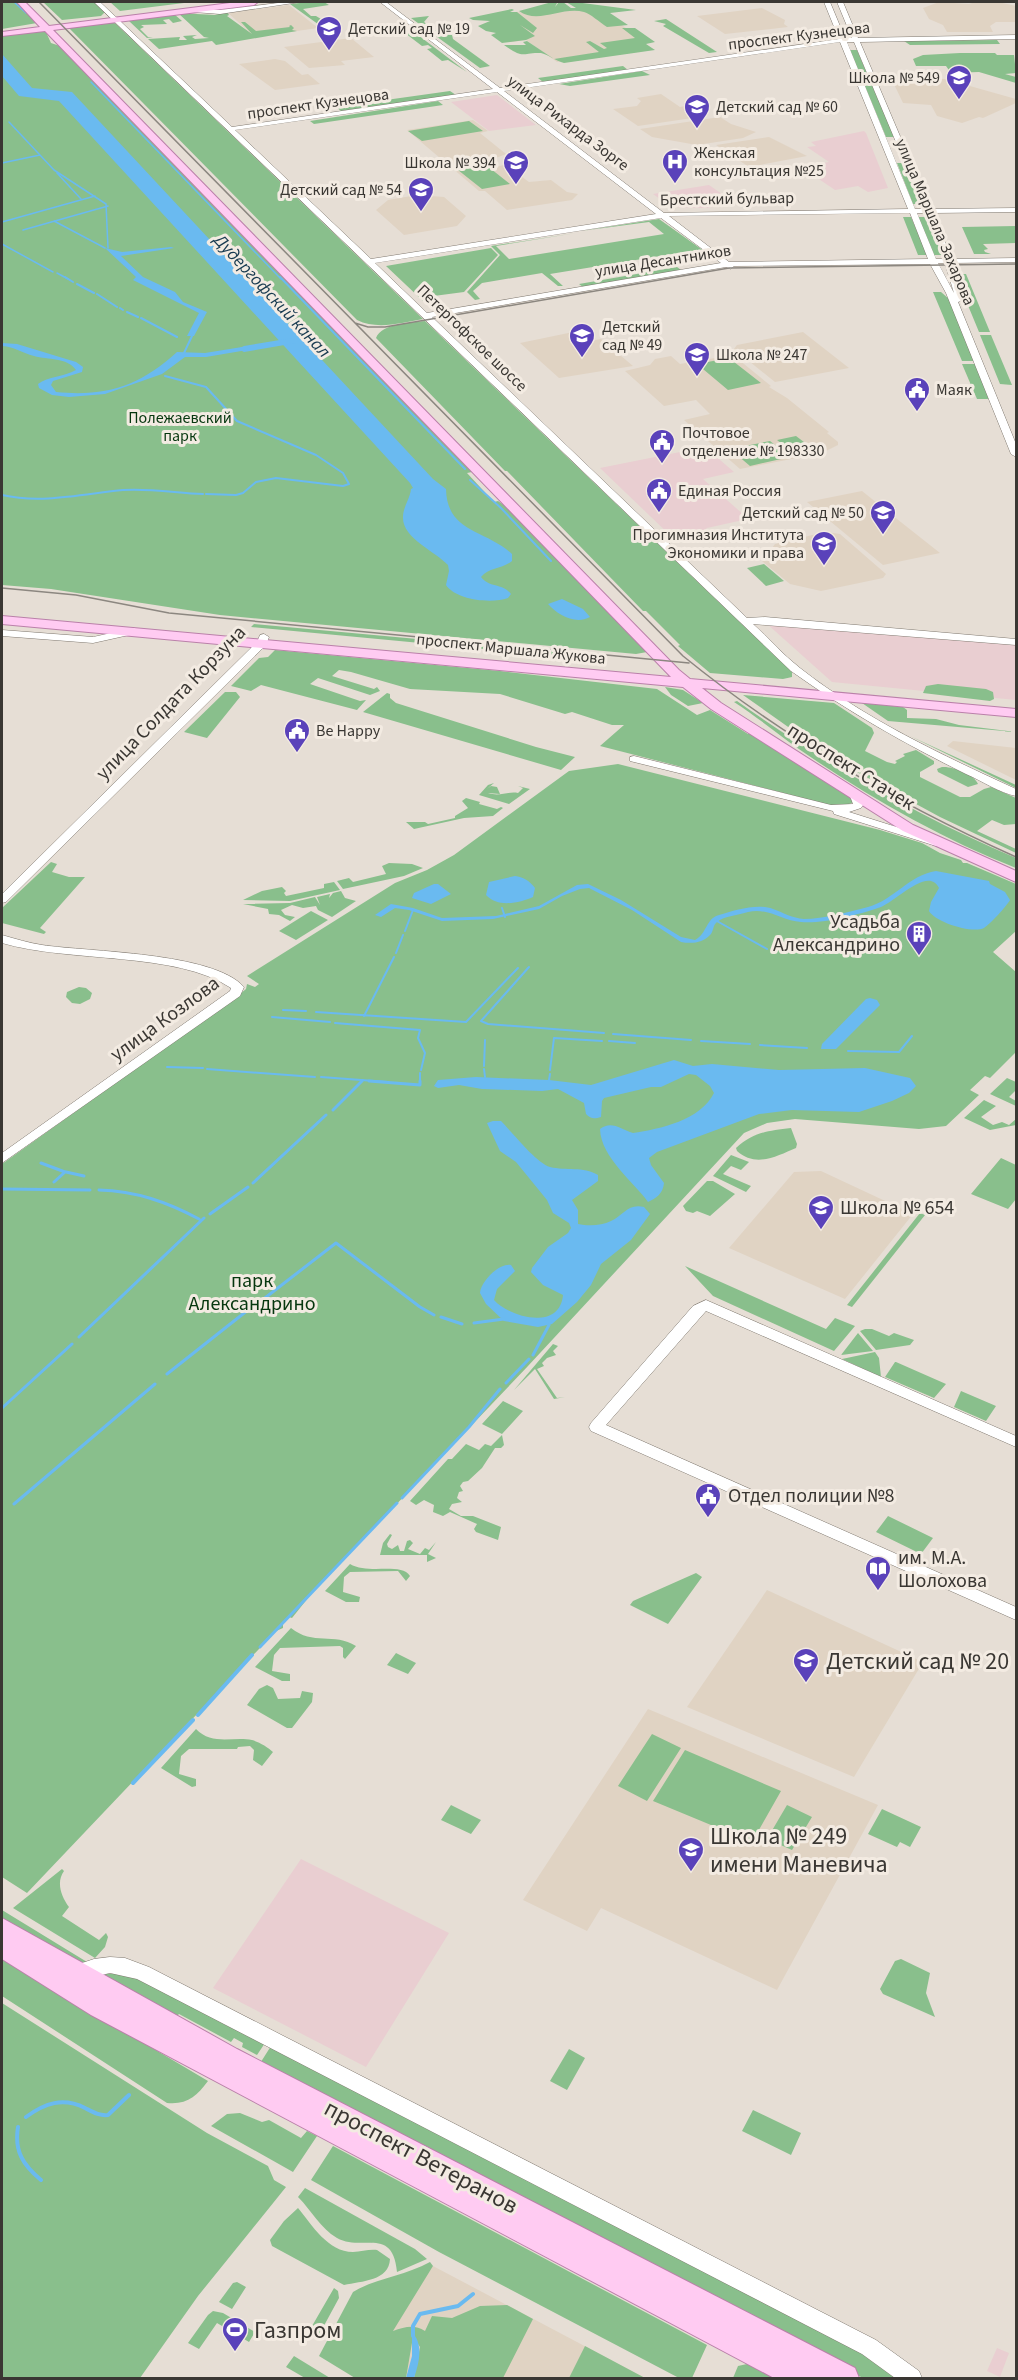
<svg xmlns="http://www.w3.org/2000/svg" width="1018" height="2380" font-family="'Source Sans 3',sans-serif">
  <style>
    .commercial { fill: #e9ced1 }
    .built { fill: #e0d3c3 }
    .green { fill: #89bf8c }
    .water { fill: #6abaf0 }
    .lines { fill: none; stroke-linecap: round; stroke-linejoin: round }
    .stream-far3 { stroke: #6abaf0; stroke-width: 1.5 }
    .stream-far2 { stroke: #6abaf0; stroke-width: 2 }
    .stream-far1 { stroke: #6abaf0; stroke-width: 3 }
    .stream { stroke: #6abaf0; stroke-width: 4 }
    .river { fill: #6abaf0; fill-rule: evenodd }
    .minor-casing { stroke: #807970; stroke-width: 1 }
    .major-casing { stroke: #ba80a9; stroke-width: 2 }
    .minor { fill: #fff; fill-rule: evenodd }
    .major { fill: #ffcbf2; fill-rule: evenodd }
    .tram { stroke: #8c8780; stroke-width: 1.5 }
    .labels { text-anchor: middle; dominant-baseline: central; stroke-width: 6; stroke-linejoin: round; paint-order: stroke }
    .far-poi-label { font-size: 16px; fill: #3a3733; stroke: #f3ebe2; text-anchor: start }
    .far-street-label { font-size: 16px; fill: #3a3733; stroke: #f3ebe2 }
    .far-park-label { font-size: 16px; fill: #06370f; stroke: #f3ebe2 }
    .far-water-label { font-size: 18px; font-style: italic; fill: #173a50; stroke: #f3ebe2 }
    .street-label { font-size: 20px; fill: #3a3733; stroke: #f3ebe2 }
    .poi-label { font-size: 20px; fill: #3a3733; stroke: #f3ebe2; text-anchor: start }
    .park-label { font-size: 20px; fill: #06370f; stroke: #f3ebe2 }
    .near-poi-label { font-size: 24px; fill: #3a3733; stroke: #f3ebe2; text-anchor: start }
    .near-street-label { font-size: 24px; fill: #3a3733; stroke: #f3ebe2 }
  </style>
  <rect width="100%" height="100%" fill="#e6ded5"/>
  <path class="commercial" d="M497,95L536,125L489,131L451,102Z
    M864,131L866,133L888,188L868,192L858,186L835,190L801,167L829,162L807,147L816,146L811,142Z
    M709,185L735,203L707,208L671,207L653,194Z
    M705,447L734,472L703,479L744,515L743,520L707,528L702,533L675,540L600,468Z
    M766,623L1016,645V700L832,682Z
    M301,1859L449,1933L366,2067L213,1988Z
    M997,2348L1009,2353L1000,2377L987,2371Z"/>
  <path class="built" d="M939,2L969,4L975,2H998L1016,6V22H996L990,26L993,32H947L943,25L929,19L923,8Z
    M289,5L318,28L255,37L228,13Z
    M553,7L583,10L622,25L652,49L557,62L526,40L511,42L485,16Z
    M762,8L785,20L784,24L788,27L725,34L697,16Z
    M351,38L374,57L341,61L345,65L309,68L284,47Z
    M275,59L285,61L302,75L308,74L320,84L275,90L239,64Z
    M945,79L1016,99V103L983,118L979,117L962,123L937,116L931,105L903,103L892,80Z
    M661,94L680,107L690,105L706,116L638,126L613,109L637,106L641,101L637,98Z
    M720,117L731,124L756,132L743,138L697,145L652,137L640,129Z
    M473,120L488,131L480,133L506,154L496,158L447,164L407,130Z
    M769,137L807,156L749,167L716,145Z
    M486,162L495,167L504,165L511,169L529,182L551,180L567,192L578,194L572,200L507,210L485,191H479L452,168Z
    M417,195L444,197L466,216L457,226L404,235L376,210L388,200Z
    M578,331L589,341L601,339L633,366L559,378L520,343Z
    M803,332L849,368L775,382L734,349L737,345Z
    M733,355L771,386L769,387L787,398L829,432L827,433L838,442V445L822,453L740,469L684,420L710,414L696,400L664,406L625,371L650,365L655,359L671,356L680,364Z
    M862,491L897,519L940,553L883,565L807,502Z
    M825,532L840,534L886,574L883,578L821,591L790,584L762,561L775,544Z
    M953,741L1016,748V780L947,746Z
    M821,1171L913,1214L845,1299L729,1248L794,1172Z
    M767,1590L923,1662L854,1777L687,1707Z
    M648,1709L878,1805L777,1990L601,1908L587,1931L523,1900Z
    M433,2266L645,2378H360Z"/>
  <path class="green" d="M2,2H19L35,18L37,23L2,29Z
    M43,2H94L105,12L101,16L62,20Z
    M110,2H183L184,3L120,11Z
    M309,2H324L329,5L303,9L311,16H316L321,19L333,18L338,22L322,27L290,4Z
    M552,2L557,3L555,7L559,2H563L571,8H576L566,2H575L636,10L610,13L628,25L607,27C599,22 591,14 584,12C562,6 538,25 519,11Z
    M512,9L514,10L510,12H517L537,28L533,33L520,25L535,36L526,40L502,43L491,35L496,33L486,31L478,26L490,21L473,20L469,18Z
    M227,12L229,15L227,16L252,34L241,22H245L256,31L290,27L289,26L291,25L294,28L292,30L297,31L216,45L212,41L159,49L148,39L180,37L179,40H187L183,36L197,35L192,37L195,39L209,38L204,37L178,13L215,15Z
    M174,14L182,21L173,23L169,19L163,20L167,24L141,25L144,27L140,29L148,37H153L147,38L129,21Z
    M429,16L424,22L439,33L452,35L453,39L490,66L480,68L411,18Z
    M666,19L717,52L709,53L663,26L666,24L654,21Z
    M113,22L116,24L423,319C401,323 377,330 357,320L68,27Z
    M406,26L467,72L448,60L442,61L427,49L432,48L428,45L422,46L397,27Z
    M622,28H635L655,42L646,44L655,50L564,63C556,61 547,54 541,53C521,52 525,60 504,45H526L523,42L527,41L554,59L599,52L586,42L590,41L604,49L607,48L600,43L635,38Z
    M42,31L46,32L51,43L60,46L92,79L472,472L467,473L494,502L498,501L507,507L647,652L636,654L220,615L51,589L2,585V36Z
    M997,40L1000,44L910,45L904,41Z
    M850,50H857L894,137H886Z
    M960,53H995L997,55H1014L1016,73L1005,74L1016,77V83L979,72L951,73L946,66H916L913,59L923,55Z
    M623,66L628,70L543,82L538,78Z
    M642,71L650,75L570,86L559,84Z
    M450,91L456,95L341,111L336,107Z
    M438,101L443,105L314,124L310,121Z
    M469,121L483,131L422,141L408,131Z
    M897,163H905L922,204H913Z
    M486,165L510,184L482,189L458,170Z
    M903,217H911L927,255H918Z
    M918,217H927L943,255H934Z
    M659,219L711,256L712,260L705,261L691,251L550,274L563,286H558L542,273L482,283L473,291L480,299L475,300L467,292L500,255L491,246L576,233L496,246L509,259L664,234L649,222L581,231Z
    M1016,226V243L983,244L988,249L984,250L985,252L991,254H974L962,227Z
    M491,248L498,255L464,292L426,297L428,300L423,301L386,266Z
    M677,267L681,270L583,287L579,284Z
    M955,274H966L990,332H979Z
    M933,292H941L949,299L974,361H962Z
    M425,321L792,672V677L783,679L710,673L678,646L680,645L646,611H643L507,471H505L376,338C382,323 411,323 425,321Z
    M980,335H991L1012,385L1000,384Z
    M729,358L761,383L728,390L697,364Z
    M962,364H975L989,399H977Z
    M796,436L817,452L797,456L777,440Z
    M770,441L790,457L750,466L730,449Z
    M764,564L784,581L766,586L747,568Z
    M254,624L569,653L568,657L251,627Z
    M275,650L500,671L657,689L697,715L710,710L748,734L751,733L850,797L855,802L843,806L830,805L600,746L624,725H612L572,712L565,714L500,694L410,689L351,672L339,670L332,676L374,689L377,687L380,691L370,695L318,678L310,684L360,701L366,700L357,710L261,685L251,691L231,686L259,658L268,657Z
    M938,684L986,689L993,692L994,699L990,701L923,693L926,686Z
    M665,687L683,690L703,703L688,706L671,695Z
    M225,692H236L240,697L207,738L184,732Z
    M387,693L390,694V698L396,703L536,747L575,757L561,770L363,712Z
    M743,695L834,703L872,728L874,733L865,751L887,762L895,764L897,762L895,761L905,756L903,754L916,750L934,761V764L920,772V777L960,797H970L984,789L991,787L1016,798V824L1004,825L992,820L977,831L1016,849V853L940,817L835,760Z
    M737,701C824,763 918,816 1016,858V868C937,837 862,793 793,745C773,730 754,715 734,702Z
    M862,703L903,707L907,710V718L936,719L959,725L1016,732L888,721Z
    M910,736L1016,785V788Z
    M618,764L880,830L922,843L940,853L961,860L963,863H967L1016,884V931L993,952L1016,972V1052L990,1078L985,1076L970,1090L979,1095L946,1126L919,1129L795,1119L767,1123L744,1133L528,1366L312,1593L292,1618L289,1617L283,1623V1628L276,1631L27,1893L2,1877V1164L240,994L246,989L247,984L255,987L259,984L247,976L395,883L427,870L454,855L569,771Z
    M942,767C953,766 975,775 978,784L968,787L938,772L937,769Z
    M494,783L487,789L491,786L497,787L500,794L488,793C500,797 508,791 518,793L523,788L518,786L530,789L509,804L479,795L488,785Z
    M466,798L480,802L479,804L497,809L501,807L503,808L493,816L464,818L414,829L406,822H425L428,824L455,818V816L468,808L462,801Z
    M51,862L57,864L52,872L69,877H85L40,928L46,932L44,934L2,923V908Z
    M389,863L412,864L423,868L404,876L343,889L337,881L349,878L353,882L386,874L382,866Z
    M334,882L340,890L290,901L243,900L262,891L282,887L286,891L284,893L286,896L324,888V884Z
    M341,891L345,898L356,901L332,917L318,910L316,906L303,908L292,905L281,910L285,915L295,917L290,921L279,915L269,914L268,909L243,904L290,903L315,897L320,905L317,897L330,894L329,898L333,893Z
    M311,911L328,920L296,940L279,931Z
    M79,987L86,988L92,993L90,999L80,1004L72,1003L66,997L67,992Z
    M1007,1078L1016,1082V1090L1009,1097L1016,1101V1106L990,1094Z
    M984,1100L996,1106L981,1117L993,1125L1002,1122L1009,1125L1016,1119V1125L990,1130L964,1118Z
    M791,1128L797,1144L796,1148C777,1156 756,1168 737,1151L736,1148C754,1132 767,1131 791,1128Z
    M731,1155L749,1162L741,1170L731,1166L723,1174L751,1186L746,1192L713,1176Z
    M1001,1158L1016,1165V1199L1008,1209L971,1194Z
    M707,1181H713L735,1194L710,1216L697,1211L693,1213L686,1211L683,1206Z
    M920,1213L925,1215L852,1307L847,1305Z
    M685,1266L826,1329L835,1318L855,1326L834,1351L713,1296Z
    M865,1329H872L889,1336L894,1333L914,1340L910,1345L876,1350L860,1331Z
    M858,1333L873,1351L841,1355Z
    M553,1344L558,1346L553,1351L556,1355L547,1358L542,1363L544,1366L537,1369L557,1398L565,1397L554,1399L535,1369L514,1390Z
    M875,1352L879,1358L881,1377L842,1359Z
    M895,1362H896L946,1384L934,1398L885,1377Z
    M961,1391L996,1406L986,1421L954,1407Z
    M503,1401L523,1411L502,1434L482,1424Z
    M502,1435L504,1445L501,1448H495L482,1468L468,1481L463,1482L460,1486L463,1491L459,1492L457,1498L462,1502L452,1504L449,1509L461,1516H473L501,1527L498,1540L476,1532L474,1529L477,1524L450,1512L443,1516L433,1512L434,1505L424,1500L416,1505L410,1501L448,1459H452L466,1444L479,1450L485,1444L491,1446Z
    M888,1516L933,1538L921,1554L876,1532Z
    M390,1534L392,1535L387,1544L388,1547L392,1549L398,1545L400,1551H404L407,1541L410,1540L413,1543L408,1549L420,1554L425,1548L429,1550L436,1542L428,1554L436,1558L427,1562V1555H380L383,1543Z
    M350,1564C368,1575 401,1562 410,1576L406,1581L398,1571L350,1572L344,1577L343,1592L360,1597L359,1602H346L325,1591Z
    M696,1573L702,1577L668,1624L630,1605L633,1601Z
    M291,1628C313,1646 334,1632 356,1646L345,1659L343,1657V1648L340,1646L280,1648L274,1655L272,1671L290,1674V1681H282L255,1667Z
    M396,1653L416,1663L408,1674L387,1665Z
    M267,1685L273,1688L278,1699L300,1698L302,1691L313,1693L312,1702L292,1728H287L247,1705L259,1689Z
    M196,1729C212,1746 234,1736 252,1740C259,1742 268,1747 273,1752L262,1766L253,1760L254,1750L250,1746L238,1747L237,1749H189L181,1756L179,1774L196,1779V1786L192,1787L161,1768Z
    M652,1734L681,1748L647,1801L618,1786Z
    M685,1750L781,1791L752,1842L653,1801Z
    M451,1805L481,1820L471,1834L441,1820Z
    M787,1805L812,1817L792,1850L767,1839Z
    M882,1809L921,1827L910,1847L900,1842L897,1847L868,1834Z
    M62,1869L64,1871C56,1882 61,1896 69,1907L62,1916L99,1940L106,1933L108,1937L105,1947L95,1958L13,1908Z
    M2,1910L87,1962L80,1965L71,1964L2,1921Z
    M2,1959L208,2081C197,2096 187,2105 167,2103L2,1996Z
    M901,1959L930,1973L926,1993L935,2017L883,1994L880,1989L895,1961Z
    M127,1973L265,2043L257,2055L242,2047L243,2043L234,2038L231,2042L179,2014L174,2019L99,1974Z
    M2,2003L207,2133L268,2166L274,2180L286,2187L198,2296L140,2378H2Z
    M271,2046L864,2353L899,2378H863L259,2065Z
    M569,2049L585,2058L567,2090L550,2081Z
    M753,2110L801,2133L791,2155L742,2131Z
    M240,2113L262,2122L269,2120L301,2138L307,2131L317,2136L293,2172L211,2126L227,2114Z
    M333,2146L707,2345L692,2378H679L439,2252L311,2180Z
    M305,2188L415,2249L427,2259L397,2272C393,2226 362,2252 337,2238C320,2228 312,2211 298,2197Z
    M298,2208C312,2225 328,2252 353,2252C361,2252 369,2249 377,2250L390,2259C389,2281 362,2281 344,2285L272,2246L270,2240L284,2221Z
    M430,2262L433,2266L393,2331C405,2327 414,2324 425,2331L432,2316L452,2318L480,2306L507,2305L533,2319L503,2378H414L420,2347L413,2337L406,2378H355L319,2356L353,2292C376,2278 405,2276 430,2262Z
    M237,2282L246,2287L232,2309L219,2302L233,2283Z
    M334,2288L338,2291L339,2298L320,2333L316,2335L308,2333Z
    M213,2311L223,2313L255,2332L249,2342L217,2323L199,2349L188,2343L208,2315Z
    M585,2346L645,2378H569Z
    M294,2356L330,2378H305L286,2367Z
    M747,2364L774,2378H733L738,2366Z"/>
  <path class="water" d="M2,54L32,88L72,92L433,479L446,489C447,533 485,529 512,554V561C502,569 489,567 481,577C489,588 503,583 511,594L508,598C491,604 456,600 446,585L449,571L448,565C435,551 402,538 403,517C403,507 410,499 411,489L413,488L410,483L59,101L19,96L2,76Z
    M171,247L174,248L121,256L143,277L175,292L183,302L207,312L194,336H187L199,313L133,280L136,277L105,248L122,252Z
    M2,343L17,344L76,362L83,367L82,372L53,381L51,385L56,392C106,397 140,386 177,352L205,353L267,343L270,346L206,357H185L162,374L105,394L69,397L52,395L39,388L38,384C48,376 64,377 76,370C67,357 48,360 34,356C22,353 15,347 2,346Z
    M562,599L583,609L590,617C575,625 558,615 548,604Z
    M936,871L989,881L990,884L1005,892L1010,900C1006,907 990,924 984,928C972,934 935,922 929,911L931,902L939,888C928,865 894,904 878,908C857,915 823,924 801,922C782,921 768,907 748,912C739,915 724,916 717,922C713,925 714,929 711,934C703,943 692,944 681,942L632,910L589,888L580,889L562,896L539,909L493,919L442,921L409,910L395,908L381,917L375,915L391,904L413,908L442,918L496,916L539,906L577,885L588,884L621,900L681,937L695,940C707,934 706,918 719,915C735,910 758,903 773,909C784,913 792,918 804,919C824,919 848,912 868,907C894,900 909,875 936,871Z
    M515,876C523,877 529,880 535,888L533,897C519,903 498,908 486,895L489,882Z
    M434,884H438L451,894L431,904L412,898L414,893Z
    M870,998L877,1000L880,1005L836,1049H821L822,1044L866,999Z
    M674,1060L693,1066L712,1064L779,1070L865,1068L910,1078L916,1086L909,1093L892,1101L859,1112L792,1110L759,1114L657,1152L649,1158L651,1165L664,1183C663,1194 656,1198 648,1202C635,1183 601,1158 600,1129C611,1120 621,1129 633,1133C660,1129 701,1120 714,1093L710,1086L696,1075L689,1074L661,1087H651L604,1098L602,1101L601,1117C594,1119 591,1119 586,1114L584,1103L558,1089L542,1091L482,1089L459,1085L438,1088L434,1086L438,1080L476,1077L549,1080L591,1085Z
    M493,1121H501C512,1132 536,1163 550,1167C566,1171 583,1166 598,1175V1181L572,1200L578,1210V1224C588,1226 601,1226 611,1221C624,1215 628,1203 644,1207L650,1214L631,1240L601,1264L591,1285L577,1302L552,1324L538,1327L504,1321L486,1304L480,1293C481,1281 499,1263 511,1265L515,1271L497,1289L494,1300C510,1318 560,1331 563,1295L543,1285L531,1272L532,1268L548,1247L568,1233L571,1228L569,1223L553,1213L547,1200L516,1162L500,1151L487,1123Z
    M412,2332C424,2345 419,2363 414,2378H406L412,2356Z"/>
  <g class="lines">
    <path class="stream-far3" d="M14,2L26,13
      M91,82L281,279
      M9,122L54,170L106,204L108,248
      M2,163L40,155
      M57,173L81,199
      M54,221L105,248
      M2,222L95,196
      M23,230L108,206
      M2,244L53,272
      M57,273L68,279"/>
    <path class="stream-far2" d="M65,277L73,282
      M280,277L465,469
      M77,284L94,293
      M97,294L117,307
      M120,308L123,310
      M127,312L138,317
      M141,318L177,337
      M184,353L192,336
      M165,376L206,387L237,421L316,455L343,473L349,484L343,486L276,478L256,482L243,493L236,495L206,494
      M470,480L501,508L551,561
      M2,495C42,504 83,494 123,490C149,488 177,493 203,494
      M502,908L505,917
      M715,920L767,949
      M405,931L413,910
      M396,953L403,935
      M529,967L481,1021L488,1024L604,1033
      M283,1010L306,1011
      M316,1012L466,1022L518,968
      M364,1016L394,957
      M272,1017L330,1022
      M335,1023L420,1030L418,1038L425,1053L421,1070
      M613,1034L691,1040
      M609,1041L635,1043
      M701,1041L750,1044
      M760,1045L807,1048
      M848,1051L899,1052L912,1036
      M484,1066L485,1040
      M167,1067L203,1068
      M207,1069L315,1077
      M484,1069L485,1077
      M550,1070L554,1038L602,1041
      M420,1073V1082
      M321,1077L388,1082
      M549,1080L550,1074
      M361,1082L363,1080"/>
    <path class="stream-far1" d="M369,1081L420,1085V1081
      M333,1110L362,1081
      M41,1163L65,1172L54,1182
      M66,1172L84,1176
      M253,1183L326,1115
      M2,1189L90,1190
      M99,1190C136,1191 167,1202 199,1219
      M210,1214L248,1187
      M261,1301L336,1243L420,1307L434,1315
      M441,1317L462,1324
      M474,1323L504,1319
      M79,1337L204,1218
      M533,1355L549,1325
      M167,1374L253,1306
      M506,1383L529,1359
      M2,1408L72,1344
      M402,1498L469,1427L500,1389
      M14,1504L155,1384
      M260,1647L397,1503"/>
    <path class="stream" d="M198,1715L252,1655
      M133,1783L193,1720
      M26,2117C45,2103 63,2097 85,2108C93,2112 99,2116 108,2115L129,2095
      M18,2127C14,2151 23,2165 41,2180
      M413,2336V2326L420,2314L458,2306L473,2294"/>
    <path class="river" d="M292,338L298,341L296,343L244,352L238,349L244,346Z"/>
    <defs>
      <path id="minor" d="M94,2H100L232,127L493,89L380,2H386L500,88L839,39L824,2H830L845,38H852L837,2H843L858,38L1016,35V39L860,42L931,209L1016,208V212L933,213L952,259L1016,258V262L953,263L964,300L958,302L1016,444V457L1011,454L946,293L930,264L734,266L731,269L726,267L432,317L747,618L765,617L1016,639V645L753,624C769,638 783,655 800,668C865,719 942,755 1016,789V796C1000,793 982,781 966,774C905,744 847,711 791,671ZM840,42L908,209L664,213L504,91ZM847,42H854L924,209H915ZM497,92L656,214L371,259L235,130ZM910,213L928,259L729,262L669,216ZM917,213H926L944,259H936ZM661,218L721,263L427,313L375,263ZM938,263H945L954,293Z
        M286,2H300L220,14L181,11L184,9L220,10Z
        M134,628L139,631L138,633L93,643L2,636V630L93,637Z
        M264,634L269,637L266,645L6,902L2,903V894L257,642L260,635Z
        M634,756L831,805L853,804L850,796L852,794H860L865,802L861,808L849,812L941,841L943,843L937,846L933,845L834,814L833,811L630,761V757Z
        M2,935C16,939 29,943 42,945C89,952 213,952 244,987L240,996L2,1163V1153L230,991L231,988C176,951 69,963 2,943Z
        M706,1300L1016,1436V1447L706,1311L606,1425L1016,1607V1620L591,1431L589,1427L591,1423L693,1306Z
        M110,1957L125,1958L149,1967L876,2340L919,2371L922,2378H895L862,2354L137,1979L110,1973L76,1981L70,1979L67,1973L70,1967L94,1959Z"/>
      <path id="major" d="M17,2H25L49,26L238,2H258L254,5L53,30L679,670L690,679L1016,709V717L702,688L721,703L913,825L1016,871V882L903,831L711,709L683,687L2,624V616L671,677L45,31L2,36V32L40,27Z
        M2,1918L237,2049L855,2368L859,2378H774L91,2015L2,1959Z"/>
    </defs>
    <use href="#minor" class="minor-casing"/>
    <use href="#major" class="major-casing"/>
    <use href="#minor" class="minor"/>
    <use href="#major" class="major"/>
    <path class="tram" d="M39,2L683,656C785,739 896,803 1016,857
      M355,323L368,327H385L729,268L1016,264
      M2,588L76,595L169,613L689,663"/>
  </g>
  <defs>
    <symbol id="school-pin" viewBox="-11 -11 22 30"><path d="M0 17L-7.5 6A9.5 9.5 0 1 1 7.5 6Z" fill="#5a42ba" stroke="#f3ebe2"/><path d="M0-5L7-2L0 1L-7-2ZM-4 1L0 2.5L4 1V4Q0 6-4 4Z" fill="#fff"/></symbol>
    <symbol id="hospital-pin" viewBox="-11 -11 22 30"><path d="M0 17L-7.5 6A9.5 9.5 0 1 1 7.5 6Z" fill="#5a42ba" stroke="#f3ebe2"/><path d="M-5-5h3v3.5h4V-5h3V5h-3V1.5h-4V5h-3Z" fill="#fff"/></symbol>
    <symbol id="civic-pin" viewBox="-11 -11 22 30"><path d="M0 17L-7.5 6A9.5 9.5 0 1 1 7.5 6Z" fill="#5a42ba" stroke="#f3ebe2"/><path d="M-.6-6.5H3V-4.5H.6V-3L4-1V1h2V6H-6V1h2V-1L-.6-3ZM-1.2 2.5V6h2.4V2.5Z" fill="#fff"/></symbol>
    <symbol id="building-pin" viewBox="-11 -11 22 30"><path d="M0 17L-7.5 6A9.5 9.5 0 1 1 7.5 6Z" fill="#5a42ba" stroke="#f3ebe2"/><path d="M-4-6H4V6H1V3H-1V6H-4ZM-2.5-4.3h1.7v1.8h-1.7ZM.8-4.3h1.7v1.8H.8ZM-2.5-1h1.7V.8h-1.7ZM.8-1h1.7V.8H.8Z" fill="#fff"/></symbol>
    <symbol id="library-pin" viewBox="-11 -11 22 30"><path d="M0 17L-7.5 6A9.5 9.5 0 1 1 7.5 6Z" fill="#5a42ba" stroke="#f3ebe2"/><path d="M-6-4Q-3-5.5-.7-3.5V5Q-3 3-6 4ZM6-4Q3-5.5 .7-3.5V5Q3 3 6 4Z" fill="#fff"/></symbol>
    <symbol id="stadium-pin" viewBox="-11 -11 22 30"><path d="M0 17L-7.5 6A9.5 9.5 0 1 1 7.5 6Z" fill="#5a42ba" stroke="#f3ebe2"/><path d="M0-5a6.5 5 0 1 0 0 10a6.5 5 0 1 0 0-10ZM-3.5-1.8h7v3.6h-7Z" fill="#fff"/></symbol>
  </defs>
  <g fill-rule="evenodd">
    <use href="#school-pin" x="314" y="14" width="30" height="40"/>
    <use href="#school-pin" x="944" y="63" width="30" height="40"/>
    <use href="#school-pin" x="682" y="92" width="30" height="40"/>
    <use href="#hospital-pin" x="660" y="147" width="30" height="40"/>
    <use href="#school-pin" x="501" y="148" width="30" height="40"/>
    <use href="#school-pin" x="406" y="175" width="30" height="40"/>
    <use href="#school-pin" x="567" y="321" width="30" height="40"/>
    <use href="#school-pin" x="682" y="340" width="30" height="40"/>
    <use href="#civic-pin" x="902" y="375" width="30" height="40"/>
    <use href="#civic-pin" x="647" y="427" width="30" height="40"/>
    <use href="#civic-pin" x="644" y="476" width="30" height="40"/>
    <use href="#school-pin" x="868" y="498" width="30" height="40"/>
    <use href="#school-pin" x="809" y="529" width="30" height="40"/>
    <use href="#civic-pin" x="282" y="716" width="30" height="40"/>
    <use href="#building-pin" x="904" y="919" width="30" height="40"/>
    <use href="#school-pin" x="806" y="1193" width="30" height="40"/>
    <use href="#civic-pin" x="693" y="1481" width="30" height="40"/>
    <use href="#library-pin" x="863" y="1554" width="30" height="40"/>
    <use href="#school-pin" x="791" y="1646" width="30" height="40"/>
    <use href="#school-pin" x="676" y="1835" width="30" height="40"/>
    <use href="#stadium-pin" x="220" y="2315" width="30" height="40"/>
  </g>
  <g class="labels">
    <g class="far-poi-label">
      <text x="348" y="29">Детский сад № 19</text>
      <text x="940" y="78" text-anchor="end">Школа № 549</text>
      <text x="716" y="107">Детский сад № 60</text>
      <text x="694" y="153">Женская<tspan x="694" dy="18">консультация №25</tspan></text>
      <text x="496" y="163" text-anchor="end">Школа № 394</text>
      <text x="402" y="190" text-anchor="end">Детский сад № 54</text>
      <text x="602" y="327">Детский<tspan x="602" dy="18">сад № 49</tspan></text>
      <text x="716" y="355">Школа № 247</text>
      <text x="936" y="390">Маяк</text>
      <text x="682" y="433">Почтовое<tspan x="682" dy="18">отделение № 198330</tspan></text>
      <text x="678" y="491">Единая Россия</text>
      <text x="864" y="513" text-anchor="end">Детский сад № 50</text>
      <text x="804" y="535" text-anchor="end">Прогимназия Института<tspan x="804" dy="18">Экономики и права</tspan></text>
      <text x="316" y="731">Be Happy</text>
    </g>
    <g class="far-street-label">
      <text transform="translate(799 36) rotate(-7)">проспект Кузнецова</text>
      <text transform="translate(318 104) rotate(-8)">проспект Кузнецова</text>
      <text transform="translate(568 123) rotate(37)">улица Рихарда Зорге</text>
      <text transform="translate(727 199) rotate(-1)">Брестский бульвар</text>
      <text transform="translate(935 222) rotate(67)">улица Маршала Захарова</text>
      <text transform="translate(663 261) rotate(-9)">улица Десантников</text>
      <text transform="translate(472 338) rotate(44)">Петергофское шоссе</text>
      <text transform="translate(511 649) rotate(6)">проспект Маршала Жукова</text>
    </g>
    <g class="far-park-label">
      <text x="180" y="418">Полежаевский<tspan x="180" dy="18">парк</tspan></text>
    </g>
    <g class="far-water-label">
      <text transform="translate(272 296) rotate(47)">Дудергофский канал</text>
    </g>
    <g class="street-label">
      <text transform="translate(171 703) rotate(-46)">улица Солдата Корзуна</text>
      <text transform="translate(851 767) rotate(32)">проспект Стачек</text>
      <text transform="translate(165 1019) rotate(-36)">улица Козлова</text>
    </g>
    <g class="poi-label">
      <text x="900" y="922" text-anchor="end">Усадьба<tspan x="900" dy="23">Александрино</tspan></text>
      <text x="840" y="1208">Школа № 654</text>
      <text x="728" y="1496">Отдел полиции №8</text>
      <text x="898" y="1558">им. М.А.<tspan x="898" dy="23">Шолохова</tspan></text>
    </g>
    <g class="park-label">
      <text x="252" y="1281">парк<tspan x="252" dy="23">Александрино</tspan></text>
    </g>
    <g class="near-poi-label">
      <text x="826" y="1661">Детский сад № 20</text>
      <text x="710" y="1836">Школа № 249<tspan x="710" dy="28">имени Маневича</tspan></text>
      <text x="254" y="2330">Газпром</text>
    </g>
    <g class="near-street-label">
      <text transform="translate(421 2157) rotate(28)">проспект Ветеранов</text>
    </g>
  </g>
  <rect width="1018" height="2380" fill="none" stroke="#3a3733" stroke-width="6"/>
</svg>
